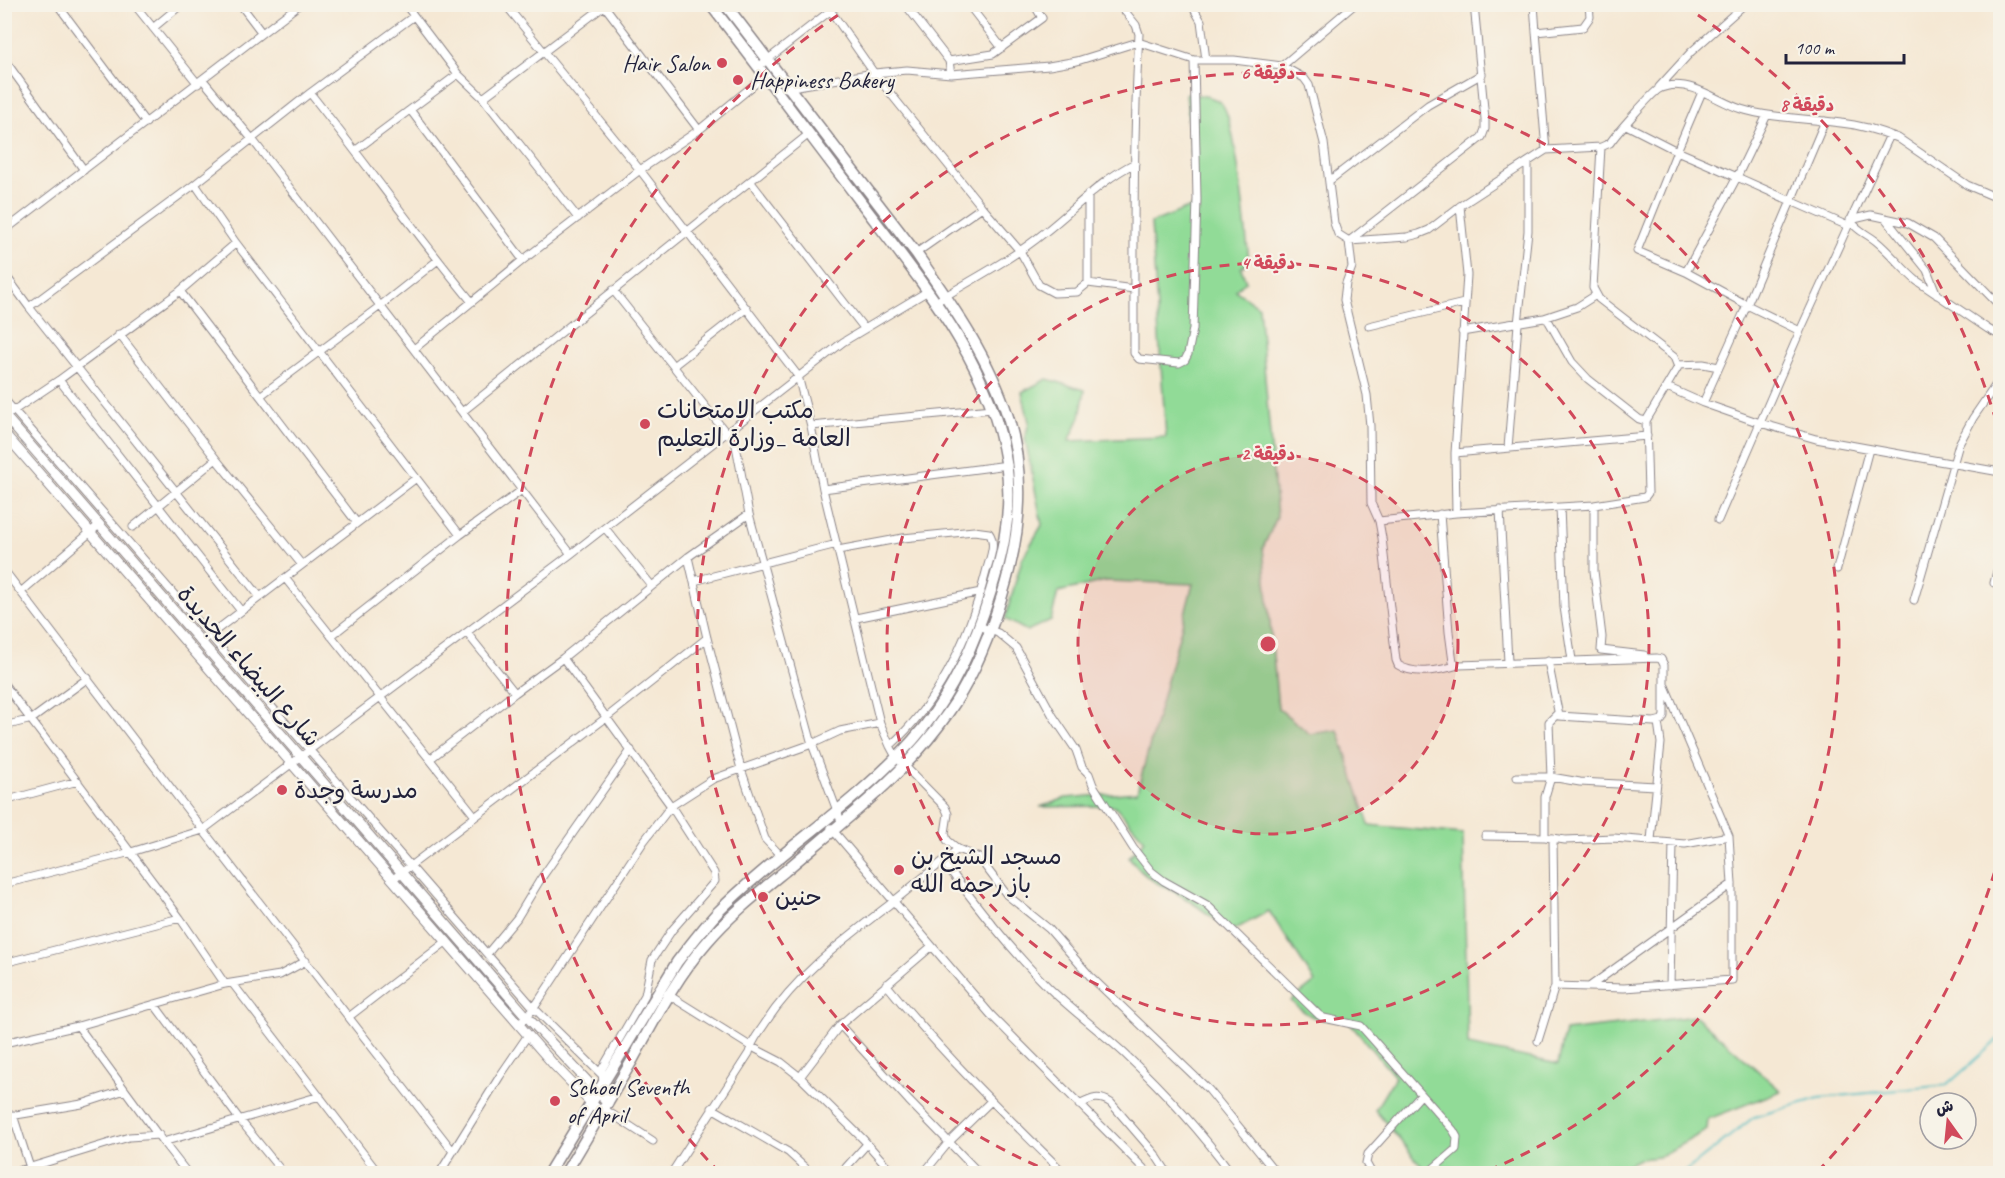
<svg xmlns="http://www.w3.org/2000/svg" width="2005" height="1178" font-family="Caveat,'Playpen Sans Arabic',sans-serif">
  <style>
    .green { fill: #91db97; stroke: #5a7e69; stroke-width: 1.5 }
    .lines { fill: none; stroke-linecap: round; stroke-linejoin: round }
    .stream { stroke: #4bbac0; stroke-width: 2 }
    .minor-casing { stroke: #8c8588; stroke-width: 9 }
    .tertiary-casing { stroke: #8c8588; stroke-width: 11 }
    .primary-casing { stroke: #8c8588; stroke-width: 13 }
    .minor { stroke: #fff; stroke-width: 7 }
    .tertiary { stroke: #fff; stroke-width: 9 }
    .primary { stroke: #fff; stroke-width: 10 }
    .ring { fill: none; stroke: #d1495b; stroke-width: 3; stroke-dasharray: 10 8 }
    .poi-dot { fill: #d1495b; stroke: #f7f3e8; stroke-width: 2 }
    .labels { text-anchor: middle; dominant-baseline: central; stroke-width: 4.5; stroke-linejoin: round; paint-order: stroke }
    .poi-label { font-size: 24px; fill: #22223b; stroke: #f7f3e8; text-anchor: start }
    .street-label { font-size: 24px; fill: #22223b; stroke: #f7f3e8 }
    .centre { fill: #d1495b; stroke: #f7f3e8; stroke-width: 3 }
    .ring-label { font-size: 18px; text-anchor: middle; font-weight: bold; fill: #d1495b; stroke: #f7f3e8; stroke-width: 4.5; stroke-linejoin: round; paint-order: stroke }
  </style>
  <rect width="100%" height="100%" fill="#f7f3e8"/>
  <filter id="ink" filterUnits="userSpaceOnUse"><feTurbulence type="fractalNoise" baseFrequency=".0167" numOctaves="2"/><feDisplacementMap in="SourceGraphic" scale="12" xChannelSelector="R" yChannelSelector="G"/><feConvolveMatrix kernelMatrix="1 2 1 2 8 2 1 2 1" color-interpolation-filters="sRGB"/></filter>
  <filter id="wash" filterUnits="userSpaceOnUse"><feTurbulence type="fractalNoise" baseFrequency=".008" numOctaves="4" result="noise"/><feDisplacementMap in="SourceGraphic" scale="24" xChannelSelector="R" yChannelSelector="G"/><feGaussianBlur stdDeviation="1.35" result="paint"/><feColorMatrix in="noise" values="0 0 0 0 0 0 0 0 0 0 0 0 0 0 0 0 0 1.4 0 .05"/><feComposite in="paint" operator="in"/></filter>
  <g filter="url(#wash)">
    <rect width="100%" height="100%" fill="#f5e8d4"/>
    <path class="green" d="M1186,93C1197,95 1212,95 1221,103C1236,116 1246,234 1249,261L1241,268L1246,282L1235,290L1259,307L1277,517L1263,548L1278,708L1310,734L1338,730L1369,825L1463,834L1468,1045L1558,1064L1565,1031L1696,1016L1781,1091L1708,1119L1707,1130L1659,1157L1639,1159L1621,1168L1589,1174L1427,1173L1375,1110L1395,1077L1347,1020C1317,1019 1314,1022 1291,1001L1315,982L1269,911L1232,931C1216,921 1201,908 1185,898C1159,882 1149,884 1129,857L1145,840L1115,806L1040,807L1066,798L1137,792L1193,584L1106,581L1058,592L1051,620L1027,631L1005,619L1022,559L1042,525L1025,438L1029,422L1022,392L1047,379L1085,390L1080,417L1069,441L1166,437L1151,223L1196,205Z"/>
    <g class="lines">
      <path class="stream" d="M1682,1174L1754,1117L1819,1098L1947,1085L2000,1038"/>
    </g>
  </g>
  <g filter="url(#ink)">
    <g class="lines">
      <defs>
        <path id="minor" d="M57,4L146,123
          M134,4L198,84
          M240,4L262,33
          M405,4L458,74L483,98L578,218
          M505,4L640,170L798,376L811,426L823,489L880,723L890,746L896,757L945,807L948,814L945,833L947,840L958,849L979,858L1007,895L1049,929L1090,976L1209,1090L1277,1174
          M603,4L699,130
          M826,4L874,73L982,207L1020,251L1039,285L1054,293L1077,292L1088,283
          M905,4L949,61L951,74
          M968,4L1002,48
          M1119,4L1136,25L1139,34C1133,140 1134,246 1134,353L1139,359L1179,363L1185,360L1188,354L1193,329L1197,199L1194,60
          M1191,4L1201,21L1206,60
          M1534,4L1536,32
          M153,28L182,4
          M4,59L84,170
          M949,61L993,54L1042,18L1034,4
          M1282,66L1355,4
          M758,67L839,4
          M203,80L252,139L571,554
          M1659,87L1691,52L1745,4
          M786,88L874,73L907,70L951,74L1049,66L1077,61L1138,42L1194,60H1234L1282,66L1304,78L1309,85L1324,143L1334,223L1338,234L1349,241L1407,237L1419,234L1429,230L1460,206L1546,150L1601,147L1610,143C1615,135 1653,92 1659,89C1662,87 1665,87 1668,86C1693,81 1719,102 1741,109C1774,119 1808,118 1841,123C1861,125 1880,131 1898,138L1967,185L2000,199
          M310,93C365,162 416,234 472,302
          M483,98L607,4
          M411,111L523,260
          M1825,121L1791,201L1848,226L1890,135
          M1626,125L1677,151L1637,251L1686,272L1737,177L1677,151L1702,92
          M356,150L458,74
          M1546,150L1536,32L1583,27L1590,17L1589,4
          M750,181L864,328
          M1329,181L1428,105L1482,74
          M195,184L236,243L460,535
          M1088,194V283L1134,289
          M1885,218L1908,223L1934,238L2000,306
          M4,231L300,4
          M916,253L982,207
          M1686,272L1747,305L1791,201L1737,177L1767,115
          M4,273L29,307L260,597
          M613,290L727,434
          M180,291L357,523
          M1937,295L1927,270L1885,218L1871,215L1850,220C1857,231 1866,233 1876,241C1891,253 1902,269 1917,281L1988,329L1999,335L2000,339
          M936,302C972,279 1011,260 1044,233C1075,209 1099,181 1135,163
          M29,307L195,184L310,93L414,16
          M1544,318L1577,307L1596,295
          M1369,326L1464,303
          M1800,331L1760,423L1703,403L1747,305L1800,331L1848,226
          M1462,332L1544,318L1548,320L1572,362L1588,379L1639,419L1646,421
          M119,334L216,459L302,565
          M414,349L523,260L640,170L699,130L766,75
          M1678,365L1703,364L1719,367
          M673,366L747,308
          M59,380L241,611
          M1667,387L1703,403
          M260,396L380,306L438,260
          M4,399L534,1008L601,1074
          M462,412L809,134
          M4,417L59,380L180,291L236,243
          M811,426L992,409
          M733,430L749,514L812,744L842,824
          M1508,448L1518,324L1528,231V162
          M1455,453L1647,436
          M823,489L1008,465
          M1594,505V571L1602,637L1601,650L1644,655
          M1560,507L1564,607L1572,660
          M1500,510L1508,662
          M1456,513L1455,453L1467,275L1460,206
          M1440,514L1449,632L1453,662L1459,665L1657,658L1661,659L1664,665V716L1662,720L1654,722L1559,716L1548,661
          M1718,520L1760,423L1816,439L2000,472
          M1379,521L1456,513L1594,505L1645,497L1648,493L1646,421L1678,367L1674,357L1599,299L1593,288L1601,147
          M133,527L216,459
          M605,528L652,586
          M838,550L903,538L974,531L989,533C997,544 989,560 986,572C969,638 941,700 890,746
          M688,557L707,638L741,769L765,839L782,857
          M1837,569L1869,449
          M4,570L203,830L452,1150
          M285,578L475,816
          M694,581L837,544
          M1994,583L2000,560
          M22,591L100,524
          M1914,600L1959,444L1973,418L1997,383L2000,367
          M856,618L981,592
          M979,626L998,633L1016,648L1053,716L1076,750L1082,767L1089,774L1093,785L1133,848L1151,871L1164,881L1207,905L1319,1015L1324,1018L1361,1026L1453,1130L1457,1137L1456,1149L1427,1174
          M467,633L515,693
          M331,636L460,535L522,490
          M206,638L415,479
          M563,658L671,806L714,873L715,881L672,930L652,960L645,995L602,1069L603,1085L612,1096
          M1459,665C1441,670 1415,676 1398,665L1396,660L1382,538L1379,521L1371,503L1370,426L1367,395L1344,300L1346,283L1352,267L1349,241L1482,137L1485,129V119L1474,4
          M4,684L180,918L225,984
          M4,726L32,719L88,678
          M430,759L515,693L563,658L688,557L749,514
          M1517,777H1551L1580,782L1656,786
          M4,801L78,781
          M831,828L991,1015L1149,1174
          M1485,836L1545,837L1565,840L1614,838L1685,844L1729,836
          M1545,837V797L1551,777L1549,722L1558,713
          M1553,838L1555,986
          M1651,840L1661,743L1658,722
          M943,861C976,905 1010,949 1049,988C1073,1011 1100,1031 1125,1054C1164,1091 1200,1130 1232,1174
          M393,879L607,717L707,638
          M4,884L131,852L203,830L571,554L843,342L928,291
          M487,954L517,918L540,880L631,750
          M4,963L180,918
          M233,984L379,1174
          M886,984C942,1053 1002,1112 1065,1174
          M1670,985L1673,843
          M1589,987L1624,988L1732,980V884L1729,836L1665,686
          M667,994L750,1046L781,1062L800,1077L863,1139L894,1174
          M154,1004L240,1120L284,1174
          M350,1016L447,941
          M519,1025L534,1008L644,841L671,806L713,779L812,744L840,731L880,723
          M840,1025L909,1101L980,1174
          M78,1026L163,1142L188,1174
          M1538,1041L1555,986L1589,987L1732,884
          M4,1043L78,1026L225,984L280,975L306,961
          M800,1077L840,1025L932,946
          M1079,1105C1092,1098 1099,1095 1111,1103L1155,1154L1168,1174
          M712,1108L788,1152L812,1174
          M604,1109L653,1141
          M13,1115L32,1174
          M4,1117L82,1104L125,1090
          M163,1142L320,1096
          M8,1174L129,1137L159,1135
          M439,1174L500,1076L528,1035
          M671,1174L749,1053C751,1042 758,1034 764,1025C797,974 846,938 894,901C915,884 937,866 958,849
          M840,1174L867,1144
          M923,1174L949,1142L991,1101
          M1372,1174L1366,1163L1368,1154L1421,1095
          M1991,1174L2000,1168"/>
        <path id="tertiary" d="M4,415L527,1017L608,1103
          M4,433L554,1065L601,1113"/>
        <path id="primary" d="M548,1174L677,962C690,945 703,928 718,912C779,851 855,805 913,740C946,703 968,659 984,612C1001,563 1014,515 1006,462C990,360 917,277 857,197C808,133 760,68 710,4
          M565,1174C588,1135 611,1097 633,1059C655,1019 677,976 707,942C730,915 758,893 785,871C819,842 854,814 886,784C909,762 930,739 948,713C971,681 986,645 998,608C1019,545 1028,482 1008,417C989,357 952,305 916,253L725,4"/>
      </defs>
      <use href="#minor" class="minor-casing"/>
      <use href="#tertiary" class="tertiary-casing"/>
      <use href="#primary" class="primary-casing"/>
      <use href="#minor" class="minor"/>
      <use href="#tertiary" class="tertiary"/>
      <use href="#primary" class="primary"/>
    </g>
  </g>
  <circle cx="1268" cy="644" r="190" fill="#d1495b" fill-opacity=".12"/>
  <g class="ring">
    <circle cx="1268" cy="644" r="190"/>
    <circle cx="1268" cy="644" r="381"/>
    <path d="M1054 1173A571 571 0 1 1 1482 1173"/>
    <path d="M2000 854A762 762 0 0 1 1816 1173M720 1173A762 762 0 0 1 853 5M1683 5A762 762 0 0 1 2000 434"/>
  </g>
  <g class="poi-dot">
    <circle cx="722" cy="63" r="6"/>
    <circle cx="738" cy="80" r="6"/>
    <circle cx="645" cy="424" r="6"/>
    <circle cx="282" cy="790" r="6"/>
    <circle cx="899" cy="870" r="6"/>
    <circle cx="763" cy="897" r="6"/>
    <circle cx="555" cy="1101" r="6"/>
  </g>
  <g class="labels">
    <g class="poi-label">
      <text x="710" y="63" text-anchor="end">Hair Salon</text>
      <text x="750" y="80">Happiness Bakery</text>
      <text x="657" y="410">مكتب الامتحانات<tspan x="657" dy="28">العامة _وزارة التعليم</tspan></text>
      <text x="294" y="790">مدرسة وجدة</text>
      <text x="911" y="856">مسجد الشيخ بن<tspan x="911" dy="28">باز رحمه الله</tspan></text>
      <text x="775" y="897">حنين</text>
      <text x="567" y="1087">School Seventh<tspan x="567" dy="28">of April</tspan></text>
    </g>
    <g class="street-label">
      <text transform="translate(249 666) rotate(49)">شارع البيضاء الجديدة</text>
    </g>
  </g>
  <circle cx="1268" cy="644" r="9" class="centre"/>
  <g class="ring-label">
    <text x="1268" y="79">6 دقيقة</text>
    <text x="1807" y="111">8 دقيقة</text>
    <text x="1268" y="269">4 دقيقة</text>
    <text x="1268" y="460">2 دقيقة</text>
  </g>
  <rect width="2005" height="1178" fill="none" stroke="#f7f3e8" stroke-width="24"/>
  <g transform="translate(1948 1121) rotate(345)"><circle r="28" fill="#f7f3e8" stroke="#a29fa3" stroke-width="1.5"/>
  <path d="M0-4.5L10 22L0 15L-10 22Z" fill="#d1495b"/>
  <text y="-9" font-size="16" font-weight="bold" text-anchor="middle" fill="#22223b">ش</text>
  </g>
  <path d="M1786 54v9h118v-9" fill="none" stroke="#22223b" stroke-width="3"/>
  <text x="1795" y="54" font-size="18" fill="#22223b" stroke="#f7f3e8" stroke-width="4.5" paint-order="stroke">100 m</text>
</svg>
